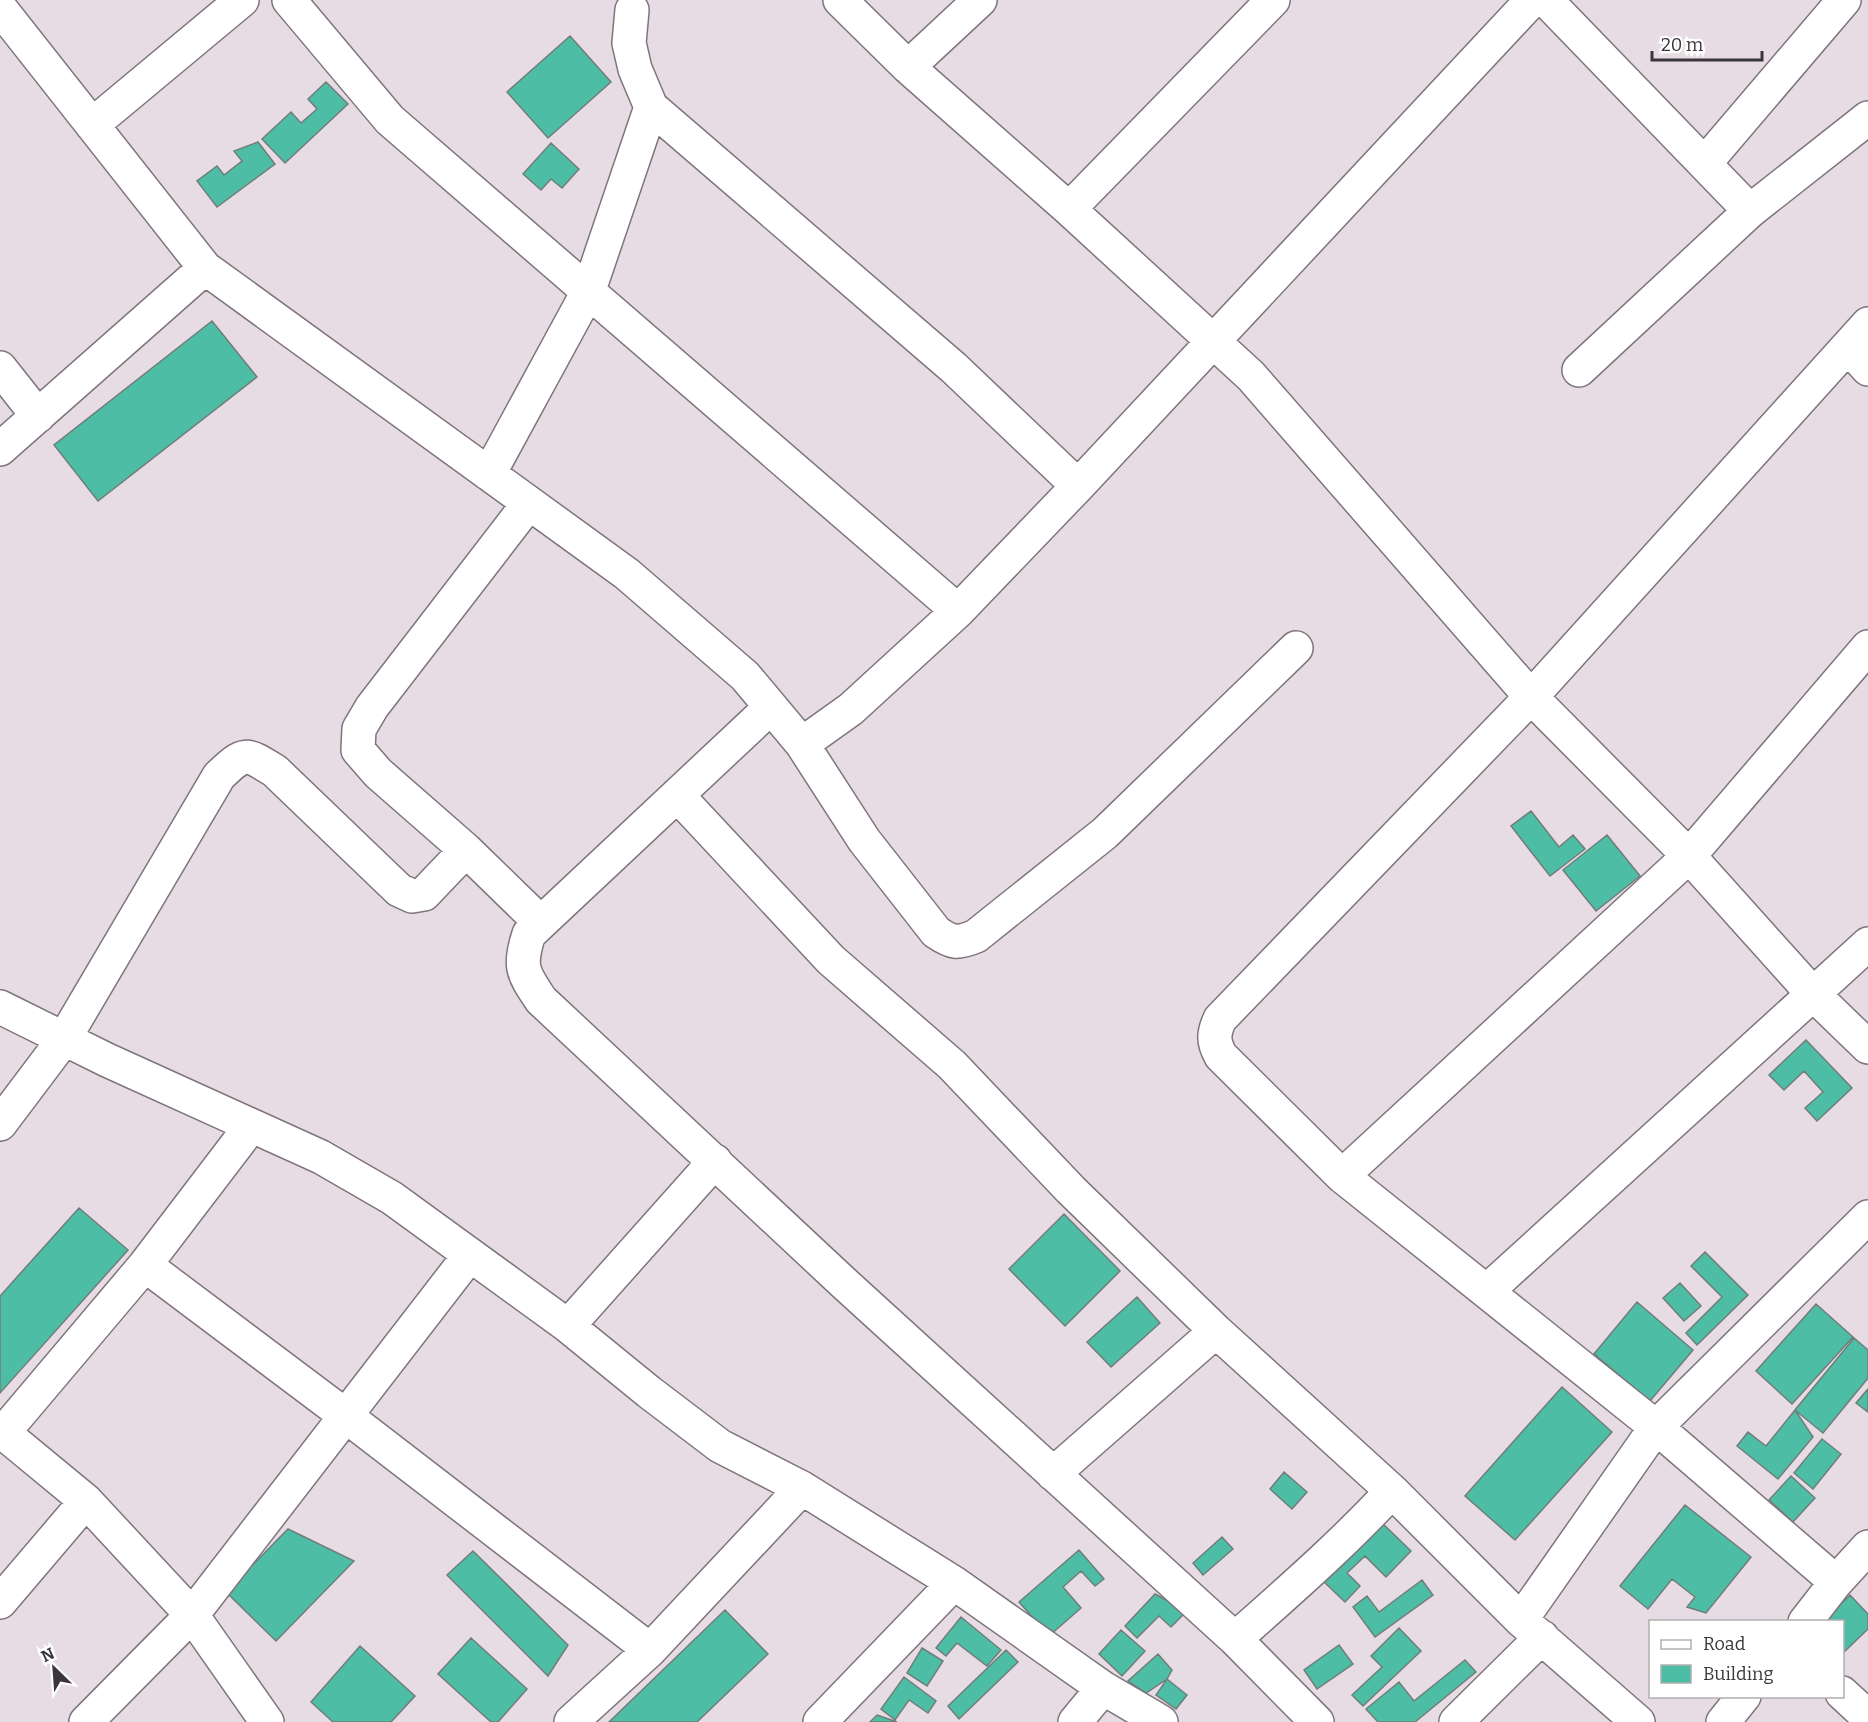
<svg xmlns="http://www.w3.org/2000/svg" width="1868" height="1722" font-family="Bitter,serif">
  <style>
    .building { fill: #4dbea5; stroke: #707d79; stroke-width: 1.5 }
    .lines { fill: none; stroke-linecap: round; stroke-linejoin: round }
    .street-casing { stroke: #7f747c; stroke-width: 36 }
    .street { stroke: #fff; stroke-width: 33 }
  </style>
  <rect width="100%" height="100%" fill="#e7dce4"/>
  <path class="building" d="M570,36L611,82L548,138L507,92Z
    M326,82L348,104L285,163L262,139L291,112L301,123L317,109L308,99Z
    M258,142L275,164L217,207L197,181L217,166L224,175L242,161L234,151Z
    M551,143L579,169L562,188L551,179L541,190L523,174Z
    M212,321L257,377L98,501L54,445Z
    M1531,811L1559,847L1573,835L1585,849L1550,876L1511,826Z
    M1607,835L1640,876L1596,911L1563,870Z
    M1806,1040L1852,1088L1817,1121L1805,1108L1823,1092L1804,1071L1784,1090L1769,1075Z
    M79,1208L128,1250L0,1393V1296Z
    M1064,1214L1120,1271L1065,1326L1009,1269Z
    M1705,1252L1748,1295L1697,1345L1686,1333L1722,1297L1691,1266Z
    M1680,1283L1701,1306L1684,1321L1663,1298Z
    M1137,1297L1160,1323L1111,1367L1087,1342Z
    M1637,1302L1693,1350L1650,1401L1594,1354Z
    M1816,1304L1853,1337L1792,1404L1756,1371Z
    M1854,1338L1868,1350V1378L1823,1433L1795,1410Z
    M1562,1387L1612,1432L1515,1540L1465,1496Z
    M1868,1389V1412L1856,1403Z
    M1795,1410L1813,1437L1778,1479L1737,1446L1748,1432L1766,1446Z
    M1822,1439L1841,1454L1813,1489L1794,1473Z
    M1284,1472L1307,1492L1292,1509L1270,1489Z
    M1791,1476L1815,1498L1793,1522L1769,1500Z
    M1685,1505L1751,1557L1706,1613L1687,1607L1695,1597L1672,1579L1648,1609L1620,1586Z
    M1380,1521L1411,1551L1386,1577L1365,1556L1347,1573L1360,1586L1345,1602L1322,1580Z
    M288,1529L354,1561L276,1641L226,1592Z
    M1222,1537L1233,1549L1203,1575L1193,1563Z
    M1079,1550L1104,1579L1095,1586L1081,1571L1063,1587L1081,1608L1049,1636L1019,1602Z
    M473,1551L568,1645L548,1676L447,1575Z
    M1422,1580L1433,1595L1375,1637L1353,1607L1367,1596L1379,1612Z
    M1155,1594L1187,1611L1171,1627L1159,1616L1137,1638L1125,1626Z
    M1850,1595L1868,1614V1629L1842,1654V1622H1822Z
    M725,1610L768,1654L697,1722H609Z
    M961,1617L1001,1650L987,1666L957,1643L946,1656L936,1648Z
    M1399,1628L1421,1651L1363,1706L1352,1695L1382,1667L1371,1656Z
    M1121,1630L1145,1651L1122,1676L1099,1654Z
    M471,1638L527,1689L498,1722H491L438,1674Z
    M1339,1645L1353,1664L1317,1689L1304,1670Z
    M360,1646L415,1696L391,1722H333L311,1702Z
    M922,1648L943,1661L927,1686L907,1673Z
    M1006,1650L1018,1662L959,1719L948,1706Z
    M1158,1654L1172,1670L1167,1679L1146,1693L1128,1681Z
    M1465,1660L1476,1672L1415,1722H1378L1366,1709L1399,1682L1414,1701Z
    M904,1677L936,1701L928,1713L909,1700L895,1720L881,1709Z
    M1167,1679L1187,1695L1176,1709L1156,1695Z
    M877,1715L897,1722H870Z"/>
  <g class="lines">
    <defs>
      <path id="street" d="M289,0L390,120L958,611
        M840,0L908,67L1069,209L1251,376L1531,697L1689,856L1812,993L1868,1047
        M1546,0L1750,211
        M0,8L205,268L627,574L745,676L802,744L864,840L936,932C952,943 957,944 976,936L1105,833L1296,648
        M632,10L629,43L635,69L651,107L954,368L1078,486
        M908,67L980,0
        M92,125L242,0
        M1705,163L1844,0
        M1069,209L1273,0
        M1848,347L1868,369
        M0,368L38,416
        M1579,370L1750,211L1868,118
        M0,449L205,268
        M489,474L589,290L651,107
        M529,503L372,707L359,729L358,750L378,773L466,850L540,922
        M771,707L529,934C518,967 523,973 541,1000L845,1284L1235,1639L1317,1722
        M802,744L851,709L958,611L1078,486L1532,0
        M677,795L831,960L952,1065L1071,1190L1216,1331L1392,1491L1521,1620L1638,1722
        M0,1007L107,1060L321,1157L392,1198L568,1326L649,1392L720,1446L802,1488L954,1583L1103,1688L1161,1722
        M0,1124L64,1039L219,776C245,751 246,753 275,771L399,890L412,896L424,894L466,850
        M1342,1176L1689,856L1868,647
        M145,1265L346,1416L650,1650
        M1487,1291L1868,944
        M568,1326L715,1161
        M0,1430L86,1501L192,1615L267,1722
        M3,1433L145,1265L251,1126
        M1053,1474L1216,1331
        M1836,1582L1656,1427L1342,1176L1221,1056C1213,1042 1213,1034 1220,1019L1531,697L1868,324
        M0,1602L86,1501
        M1521,1620L1656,1427L1868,1217
        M1805,1622L1836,1582L1868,1547
        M1235,1639C1289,1591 1343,1544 1392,1491
        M1842,1693L1868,1717
        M86,1722L192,1615L469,1256
        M571,1722L650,1650L802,1488
        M820,1722L954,1583
        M1075,1722L1103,1688
        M1456,1722L1542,1637
        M1723,1722L1744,1696"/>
    </defs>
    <use href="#street" class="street-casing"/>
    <use href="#street" class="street"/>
  </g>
  <rect x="1649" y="1620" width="195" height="78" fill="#ffffff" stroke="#b1afb0" stroke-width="1.5"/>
  <rect x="1661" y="1640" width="30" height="9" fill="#ffffff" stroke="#b1afb0" stroke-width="1.5"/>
  <text x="1703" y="1650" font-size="18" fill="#3b363a">Road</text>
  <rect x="1661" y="1665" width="30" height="18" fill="#4dbea5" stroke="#b1afb0" stroke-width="1.5"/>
  <text x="1703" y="1680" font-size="18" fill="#3b363a">Building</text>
  <g transform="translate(54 1668) rotate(335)" stroke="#ffffff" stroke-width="4.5" paint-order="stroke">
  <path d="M0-4.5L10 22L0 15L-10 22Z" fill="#3b363a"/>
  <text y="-9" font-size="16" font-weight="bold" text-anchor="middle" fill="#3b363a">N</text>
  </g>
  <path d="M1652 51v9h110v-9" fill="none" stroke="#3b363a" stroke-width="3"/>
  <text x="1661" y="51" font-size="18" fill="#3b363a" stroke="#ffffff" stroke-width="4.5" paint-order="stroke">20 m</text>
</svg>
